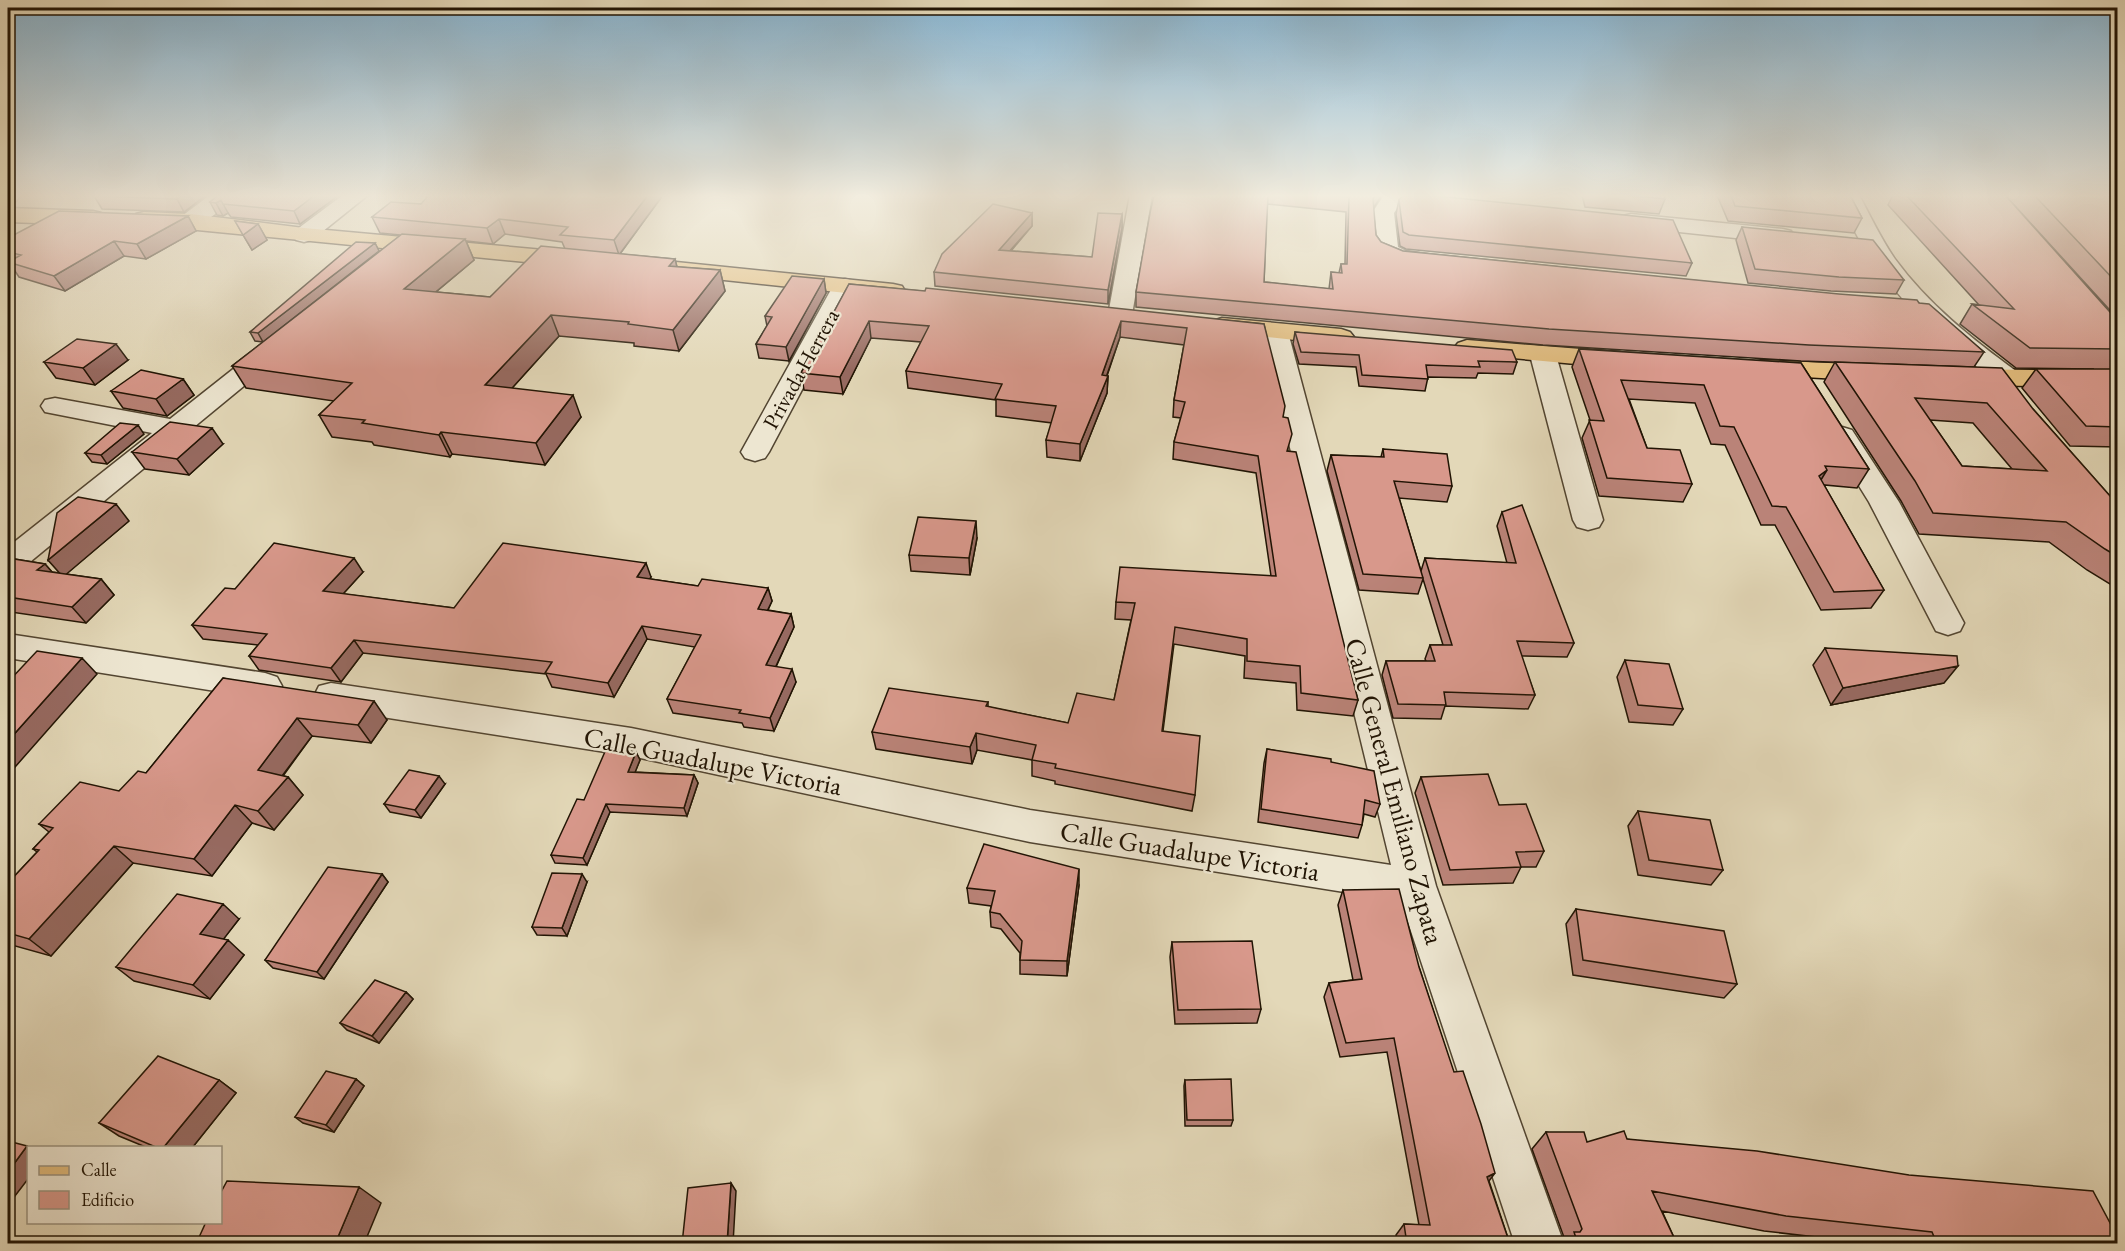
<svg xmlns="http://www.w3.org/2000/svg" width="2125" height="1251" font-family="'EB Garamond',serif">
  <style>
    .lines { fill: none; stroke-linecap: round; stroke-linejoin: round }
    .minor-casing { stroke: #524531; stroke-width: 3 }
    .major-casing { stroke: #211404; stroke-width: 3 }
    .minor { fill: #ede6d1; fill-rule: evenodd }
    .major { fill: #e2bc7c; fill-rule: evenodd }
    .wall { fill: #ba8378; stroke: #211404; stroke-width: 1.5; fill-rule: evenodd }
    .shaded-wall { fill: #976a61; stroke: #211404; stroke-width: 1.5 }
    .building { fill: #d8988b; stroke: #211404; stroke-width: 1.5; fill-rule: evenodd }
    .labels { text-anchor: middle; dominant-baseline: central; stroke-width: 4.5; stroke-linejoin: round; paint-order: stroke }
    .far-street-label { font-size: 22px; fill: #211404; stroke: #ede6d1 }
    .street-label { font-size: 27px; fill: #211404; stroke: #ede6d1 }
  </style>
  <rect width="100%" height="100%" fill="#e3d8b8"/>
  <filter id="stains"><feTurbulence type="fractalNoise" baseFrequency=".00333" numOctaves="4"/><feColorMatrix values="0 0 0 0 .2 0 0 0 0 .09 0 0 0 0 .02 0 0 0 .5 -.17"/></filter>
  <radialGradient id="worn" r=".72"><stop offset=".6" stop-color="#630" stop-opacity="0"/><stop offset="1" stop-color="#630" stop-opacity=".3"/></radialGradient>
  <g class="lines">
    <defs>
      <path id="minor" d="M8,195H20L16,201L8,203Z
        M210,195H235C226,208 198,230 182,226L179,221L182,216Z
        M343,195H368L312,240L304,242L296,240L293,235L296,230Z
        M1130,195H1152L1132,315L1129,320L1120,322L1111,320L1108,315Z
        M1384,195H1445L1453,197L1456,202L1453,207L1445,209L1398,207L1394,213L1398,247L1406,251L1432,255L1436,260L1432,265C1415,269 1386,265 1375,250L1372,213Z
        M1837,195H1859C1871,217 1881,239 1895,259C1928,304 1972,339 2016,371L2020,377L2016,383L2007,385L1998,383C1945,344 1897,301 1862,245C1853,229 1846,212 1837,195Z
        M1631,214L1783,229L1791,231L1794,236L1791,241L1783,243L1623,226L1620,221L1623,216Z
        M845,279L854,281L857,286L769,452L765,458L755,461L745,458L741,452L833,286L836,281Z
        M1275,324L1284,327L1288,332L1436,886L1564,1244H1515L1401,901L1030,842L631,756L331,709L319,706L314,696L319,686L331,683L631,728L1030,810L1391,865L1262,332L1266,327Z
        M275,340L284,343L288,348L284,353L19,571L8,574V547L152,433L45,412L41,406L45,400L55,398L170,419L266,343Z
        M1543,347L1552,350L1556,355L1603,520L1599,527L1588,530L1577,527L1573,520L1530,355L1534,350Z
        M1842,427L1852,430L1899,502L1964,623L1960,631L1948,635L1936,631L1869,502L1828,436L1832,430Z
        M8,634L265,673L277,677L282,686L277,695L265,699L8,658Z"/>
      <path id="major" d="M8,208L93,211L101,213L104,218L101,223L93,225L8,222Z
        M144,212L190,214L304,228L577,253L585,255L589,260L585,265L577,267L136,224L133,219L136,214Z
        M676,262L893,284L902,286L905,291L902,296L893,298L668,274L664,269L668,264Z
        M1222,318L1341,329L1350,332L1354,337L1350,342L1341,345L1213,331L1209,326L1213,321Z
        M1467,340L1619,352L1628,354L1632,360L1628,366L1619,368L1458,353L1454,348L1458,343Z
        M1763,360L1873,365L1882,367L1886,373L1882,379L1873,381L1754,374L1750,368L1754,362Z
        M1964,369L2118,371V387L1964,385L1955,383L1951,377L1955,371Z"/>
    </defs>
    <use href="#minor" class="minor-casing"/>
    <use href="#major" class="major-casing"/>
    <use href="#minor" class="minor"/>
    <use href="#major" class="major"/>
  </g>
  <path class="wall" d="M206,195L184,212L102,209L94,196Z
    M339,195L300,224L231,217L228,213L223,216L217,215L210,202Z
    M663,195L620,254L675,259L677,267L720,270L725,291L679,351L634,346V343L559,336L512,388L581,417L545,465L452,454L450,457L374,445L372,442L332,437L319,415L334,401L246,388L232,366L401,235L380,233L372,217L421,204ZM505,234L562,242L565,249L490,297L436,292L474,260L466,241L493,244Z
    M1154,195H1381L1380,198L1373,208L1376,235L1381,242L1403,251L1919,303L1984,352L1974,367L1801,361L1543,345L1136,307V292ZM1267,204L1346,212L1345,264H1341L1339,273L1331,272L1329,289L1264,282Z
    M1582,195H1664L1665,199L1659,214L1585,207Z
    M1717,195H1850L1862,218L1854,233L1728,221Z
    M1893,195H2005L2118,321V447L2070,446L2022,388L2036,369H2094L2016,368L1960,324L1972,304L1979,305L1888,205Z
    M2005,195H2118V319Z
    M1399,200L1692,263L1686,276L1406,249L1400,246L1396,214Z
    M1032,213V226L1011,251L1092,257L1122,214V228L1108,304L935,286L934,272Z
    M188,216L196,231L146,259L124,256L65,291L19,277L11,265H8V238Z
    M235,221L258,224L267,240L252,250Z
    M1742,227L1904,280L1896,294L1831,291L1748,283L1736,240Z
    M375,243L379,251L263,342L255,341L250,332Z
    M824,279L826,293L789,361L759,358L756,344L767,326L765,316Z
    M849,284L1264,324L1283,417L1288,451L1358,700L1353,716L1297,710L1296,683L1244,678L1245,656L1174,644L1163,731L1195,795L1192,811L1055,784V781L1032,776V760L977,750L972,764L876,749L872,732L988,702V707L1068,723L1114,700L1131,620L1115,619L1116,602L1271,576L1256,473L1173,459L1174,442L1181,418L1173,417L1174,400L1184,345L1120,337L1107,376H1108L1107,393L1080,461L1047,457L1046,440L1052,423L996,416V400L908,388L906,371L921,342L871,338L843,394L804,390L801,373Z
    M1295,332L1517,362L1513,374L1478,373L1476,378L1428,377L1425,391L1359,386L1356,367L1299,364L1293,344Z
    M1579,349L1801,363L1869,469L1857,488L1824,485L1884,590L1871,608L1821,610L1775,525H1761L1725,445L1711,444L1695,403L1629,399L1647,448L1692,484L1683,502L1599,496L1582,438L1590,420L1572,367Z
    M128,360L95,385L56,378L44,362Z
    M1835,362L2033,409L2118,505V589L2087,570L2049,542L1919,534L1901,501L1824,382ZM1930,420L1973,423L2012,469L1962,466Z
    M183,379L194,395L167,416L123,408L111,391Z
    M144,434L107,464L92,462L85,453Z
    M223,444L189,475L145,469L132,452Z
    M1383,449L1452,486L1447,502L1399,498L1421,571L1425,558L1507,563L1497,526L1502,512L1574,643L1567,657L1521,656L1535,695L1528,709L1445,706L1441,719L1393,718L1382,675L1386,661H1426L1425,659L1430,645H1443L1423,579L1418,594L1359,590L1327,471L1331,455L1381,457Z
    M129,521L66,574L101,579L114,595L86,623L11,612L8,615V558L45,564L52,572L60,573L48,560Z
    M977,538L970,575L911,571L909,555Z
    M363,572L343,594L454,608L651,577L650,579L698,586L768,588L772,601L768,610L791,614L794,627L776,667L796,682L774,731L744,727L742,723L673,713L667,699L695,647L647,639L614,697L552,687L546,674L363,653L341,682L259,670L249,656L258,645L203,639L192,625L235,589Z
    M1825,648L1944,683L1831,705L1813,665Z
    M1625,660L1683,709L1673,725L1629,722L1617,677Z
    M223,678L387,720L371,743L312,736L283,776L288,777L303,795L274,830L252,823L212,876L133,863L51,956L8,944V883L37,852L33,849L49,832L39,824L119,791L146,773Z
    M1267,749L1331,762L1380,804L1375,817L1364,814L1362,825L1358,838L1258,822L1264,763Z
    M636,752L640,760L635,772L694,775L698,783L687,816L610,812L587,865L555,863L551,855L584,800Z
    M1421,777L1499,805L1544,851L1536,867H1521L1513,883L1443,885L1415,793Z
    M445,784L421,818L390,812L384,804Z
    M1638,811L1723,870L1711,885L1638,875L1628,826Z
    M382,874L388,882L324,979L273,968L265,960Z
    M587,882L567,936L537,935L532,927Z
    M1079,885L1067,976L1020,974V953L1001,929L991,927L990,912L991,906L969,903L967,888Z
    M1343,890L1419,967L1489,1181L1510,1244H1397L1396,1235L1404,1224L1419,1225L1387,1052L1340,1057L1324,997L1329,983L1353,980L1338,905Z
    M1576,909L1737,984L1724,998L1573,975L1566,924Z
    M239,919L223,939L244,955L210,999L134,981L116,967Z
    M1172,942L1261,1009L1257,1023L1175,1024L1170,957Z
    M406,992L413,999L379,1043L347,1030L340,1023Z
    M356,1079L364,1086L334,1132L303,1123L295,1117Z
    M219,1080L236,1093L192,1148H148L119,1136L99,1123Z
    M1185,1080L1233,1120L1231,1126H1185L1184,1086Z
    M1546,1132L1587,1142L1627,1139L2118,1244H1876L1764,1231L1662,1211L1677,1244H1562L1565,1240L1532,1149Z"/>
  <path class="shaded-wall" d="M182,195H206L184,212L177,199Z
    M315,195H339L300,224L294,211Z
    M648,195H663L619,255L614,240Z
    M1375,195H1381L1380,198L1370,213L1373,199Z
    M221,200L228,213L223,216L216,203Z
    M1032,213V226L999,263V250Z
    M1122,214V228L1108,304V290Z
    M188,216L196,231L146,259L137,244Z
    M499,219L505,234L493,244L487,228Z
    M258,224L267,240L252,250L243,235Z
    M465,239L474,260L414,310L404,289Z
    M114,241L124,256L65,291L54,276Z
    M375,243L379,251L263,342L258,333Z
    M675,259L680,280L669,266Z
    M720,270L725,291L679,351L673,330Z
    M824,279L826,293L789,361L786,347Z
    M551,315L559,336L495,407L485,385Z
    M869,321L871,338L843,394L840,377Z
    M1121,321L1120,337L1101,392L1102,375Z
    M8,330L12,336L8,338Z
    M116,344L128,360L95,385L83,368Z
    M1108,376L1107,393L1080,461V444Z
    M183,379L194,395L167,416L156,399Z
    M573,395L581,417L545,465L536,443Z
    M138,425L144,434L107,464L101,455Z
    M212,428L223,444L189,475L177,459Z
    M441,432L452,454L450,457L439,435Z
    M1827,470L1816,488L1819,476Z
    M116,504L129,521L63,577L48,560Z
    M976,521L977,538L970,575L969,558Z
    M354,558L363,572L333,605L323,591Z
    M646,563L651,577L642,591L637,577Z
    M45,564L59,580L37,570Z
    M101,579L114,595L86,623L72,607Z
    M768,588L772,601L762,622L758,609Z
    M791,614L794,627L770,679L766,665Z
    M642,626L647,639L614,697L608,683Z
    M354,640L363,653L341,682L331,668Z
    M82,658L97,674L8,775V741Z
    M1958,666L1944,683L1831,705L1843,688Z
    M792,669L796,682L774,731L770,718Z
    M374,701L387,720L371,743L358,725Z
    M297,718L312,736L273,788L258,770Z
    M976,733L977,750L972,764L970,747Z
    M636,752L640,760L632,780L628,772Z
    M694,775L698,783L687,816L684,808Z
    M439,776L445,784L421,818L415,810Z
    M288,777L303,795L274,830L258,811Z
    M606,804L610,812L587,865L583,858Z
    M235,805L252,823L212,876L194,859Z
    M114,846L133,863L51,956L29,939Z
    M1079,869V885L1067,976V961Z
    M382,874L388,882L324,979L317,972Z
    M582,874L587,882L567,936L562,928Z
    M223,904L239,919L216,949L200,934Z
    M228,940L244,955L210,999L193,985Z
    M406,992L413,999L379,1043L372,1036Z
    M356,1079L364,1086L334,1132L326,1125Z
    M219,1080L236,1093L192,1148H163Z
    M27,1146L29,1148L28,1179L8,1205V1172Z
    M1495,1173L1486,1185L1487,1177Z
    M731,1183L736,1191L733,1244H727Z
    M359,1187L381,1203L364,1244H335Z"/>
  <path class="building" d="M96,195H182L177,199L94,196Z
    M218,195H315L294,211L223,204L221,200L216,203L210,202Z
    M429,195H648L614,240L560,235L568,227L499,219L487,228L372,217L391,202L421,204Z
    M1154,195H1268L1264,282L1333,289L1331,272L1342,273L1341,264H1347L1349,197L1325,195H1375L1373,199L1376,235L1381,242L1403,251L1839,294L1917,300L1919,303L1929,304L1984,352L1809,345L1549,329L1136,292L1150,213Z
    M1628,195H1664L1665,199Z
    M1731,195H1850L1862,218L1735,206Z
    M1906,195H2005L2118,321V349L2030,348L1972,304L2014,309Z
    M2034,195H2118V284Z
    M1402,196H1437L1673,220L1692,263L1409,235L1403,232L1399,200Z
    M993,204L1032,213L999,250L1092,257L1098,213L1122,214L1108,290L934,272L942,254Z
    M59,211L188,216L137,244L114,241L54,276L8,262L21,255L8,252V238Z
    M235,221L258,224L243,235Z
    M1742,227L1873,240L1904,280L1839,277L1755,269Z
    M402,234L465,239L404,289L490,297L541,246L675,259L669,266L720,270L673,330L628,324L629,322L551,315L485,385L573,395L536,443L441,432L439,435L362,423L365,420L319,415L352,383L232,366Z
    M356,242L375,243L258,333L250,332Z
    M792,276L824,279L786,347L756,344L772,317L765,316Z
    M849,284L925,291L926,288L1264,324L1285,406L1283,417L1288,418L1292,434L1287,451L1296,452L1358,700L1301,693L1300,666L1247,661V639L1175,627L1162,731L1200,736L1195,795L1055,768L1056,764L1032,760L1036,745L976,733L970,747L872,732L889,688L988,702L986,706L1068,723L1077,693L1114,700L1135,603L1116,602L1120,567L1276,576L1258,456L1174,442L1185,402L1174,400L1187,328L1121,321L1102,375L1108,376L1080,444L1046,440L1056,406L995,399L1002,384L906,371L929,326L869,321L840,377L801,373Z
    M1295,332L1512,350L1517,362L1478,361L1480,367L1426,365L1428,379L1362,375L1359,355L1301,352Z
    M77,339L116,344L83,368L44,362Z
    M1579,349L1801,363L1869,469L1825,466L1827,470L1819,476L1884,590L1834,592L1786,507L1772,506L1734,427L1720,426L1704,385L1621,380L1647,448L1680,450L1692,484L1607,478L1589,420L1604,421Z
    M1835,362L2002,368L2033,409L2118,505V557L2105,549L2066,522L1933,513L1915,481ZM1915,398L1987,403L2047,471L1962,466Z
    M2036,369H2118V427L2086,426Z
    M141,370L183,379L156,399L111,391Z
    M170,422L212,428L177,459L132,452Z
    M120,423L138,425L101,455L85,453Z
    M1383,449L1447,454L1452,486L1394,481L1423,578L1363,574L1331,455L1384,457Z
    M78,497L116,504L48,560L57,513Z
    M1522,505L1574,643L1517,641L1535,695L1444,692L1446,705L1398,704L1386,661H1435L1430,645H1452L1425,558L1516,563L1502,512Z
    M918,517L976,521L969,558L909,555Z
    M274,543L354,558L323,591L454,608L503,543L646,563L637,577L698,586L702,579L768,588L758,609L791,614L766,665L792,669L770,718L739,713L741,710L667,699L701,635L642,626L608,683L545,673L552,662L354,640L331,668L249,656L267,634L192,625L225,588L235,589Z
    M8,558L45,564L37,570L101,579L72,607L8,597Z
    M1825,648L1957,656L1958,666L1843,688Z
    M37,651L82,658L8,741V682Z
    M1625,660L1669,664L1683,709L1638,705Z
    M223,678L374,701L358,725L297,718L258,770L288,777L258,811L235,805L194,859L114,846L29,939L8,933V883L39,850L33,849L53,828L39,824L80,782L119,791L138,771L146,773Z
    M607,747L636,752L628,772L694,775L684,808L606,804L583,858L551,855L577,799L584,800Z
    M1267,749L1331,759V762L1374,771L1380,804L1365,800L1362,825L1261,809Z
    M409,770L439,776L415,810L384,804Z
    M1488,774L1499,805L1526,804L1544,851L1516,852L1521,867L1450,870L1421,777Z
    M1638,811L1710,820L1723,870L1649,860Z
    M984,844L1079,869L1067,961L1020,960L1022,941L1000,914L990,912L995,891L967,888Z
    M328,867L382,874L317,972L265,960Z
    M552,873L582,874L562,928L532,927Z
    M1399,889L1419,967L1454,1072L1463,1071L1481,1124L1495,1173L1487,1177L1510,1244H1407L1404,1224L1430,1225L1394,1038L1346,1043L1329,983L1362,979L1343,890Z
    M177,894L223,904L200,934L228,940L193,985L116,967Z
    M1576,909L1724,931L1737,984L1583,960Z
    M1252,941L1261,1009L1178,1010L1172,942Z
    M375,980L406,992L372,1036L340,1023Z
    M158,1056L219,1080L163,1148H158L99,1123Z
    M326,1071L356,1079L326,1125L295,1117Z
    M1231,1079L1233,1120H1187L1185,1080Z
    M1624,1131L1627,1139L1757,1151L1909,1175L2093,1191L2118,1238V1244H1937L1932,1232L1786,1216L1652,1191L1677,1244H1578L1574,1232H1580L1582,1229L1546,1132H1584L1587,1142Z
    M8,1141L27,1146L8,1172Z
    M227,1181L359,1187L335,1244H196L206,1222H220V1194Z
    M731,1183L727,1244H682L688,1188Z"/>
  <linearGradient id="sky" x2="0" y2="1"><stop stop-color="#87b6d4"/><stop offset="0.53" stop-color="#f2eddf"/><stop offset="1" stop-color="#f2eddf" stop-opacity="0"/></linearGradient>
  <rect width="2125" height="370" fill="url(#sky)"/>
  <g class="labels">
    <g class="far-street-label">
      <text transform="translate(801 369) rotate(-61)">Privada Herrera</text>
    </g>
    <g class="street-label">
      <text transform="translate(713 761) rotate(11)">Calle Guadalupe Victoria</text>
      <text transform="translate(1395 791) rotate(75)">Calle General Emiliano Zapata</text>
      <text transform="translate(1190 851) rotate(9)">Calle Guadalupe Victoria</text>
    </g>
  </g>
  <rect width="2125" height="1251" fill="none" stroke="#e3d8b8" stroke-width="30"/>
  <rect x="9" y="9" width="2107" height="1233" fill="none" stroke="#211404" stroke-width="3"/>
  <rect x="15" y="15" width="2095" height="1221" fill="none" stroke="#211404" stroke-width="1.5"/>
  <rect x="27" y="1146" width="195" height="78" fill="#ede6d1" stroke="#9b927f" stroke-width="1.5"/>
  <rect x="39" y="1166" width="30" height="9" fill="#e2bc7c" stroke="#9b927f" stroke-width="1.5"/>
  <text x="81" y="1176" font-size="18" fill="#211404">Calle</text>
  <rect x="39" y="1191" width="30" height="18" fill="#d8988b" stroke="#9b927f" stroke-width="1.5"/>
  <text x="81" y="1206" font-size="18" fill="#211404">Edificio</text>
  <rect width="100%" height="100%" filter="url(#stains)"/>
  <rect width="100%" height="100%" fill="url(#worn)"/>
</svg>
